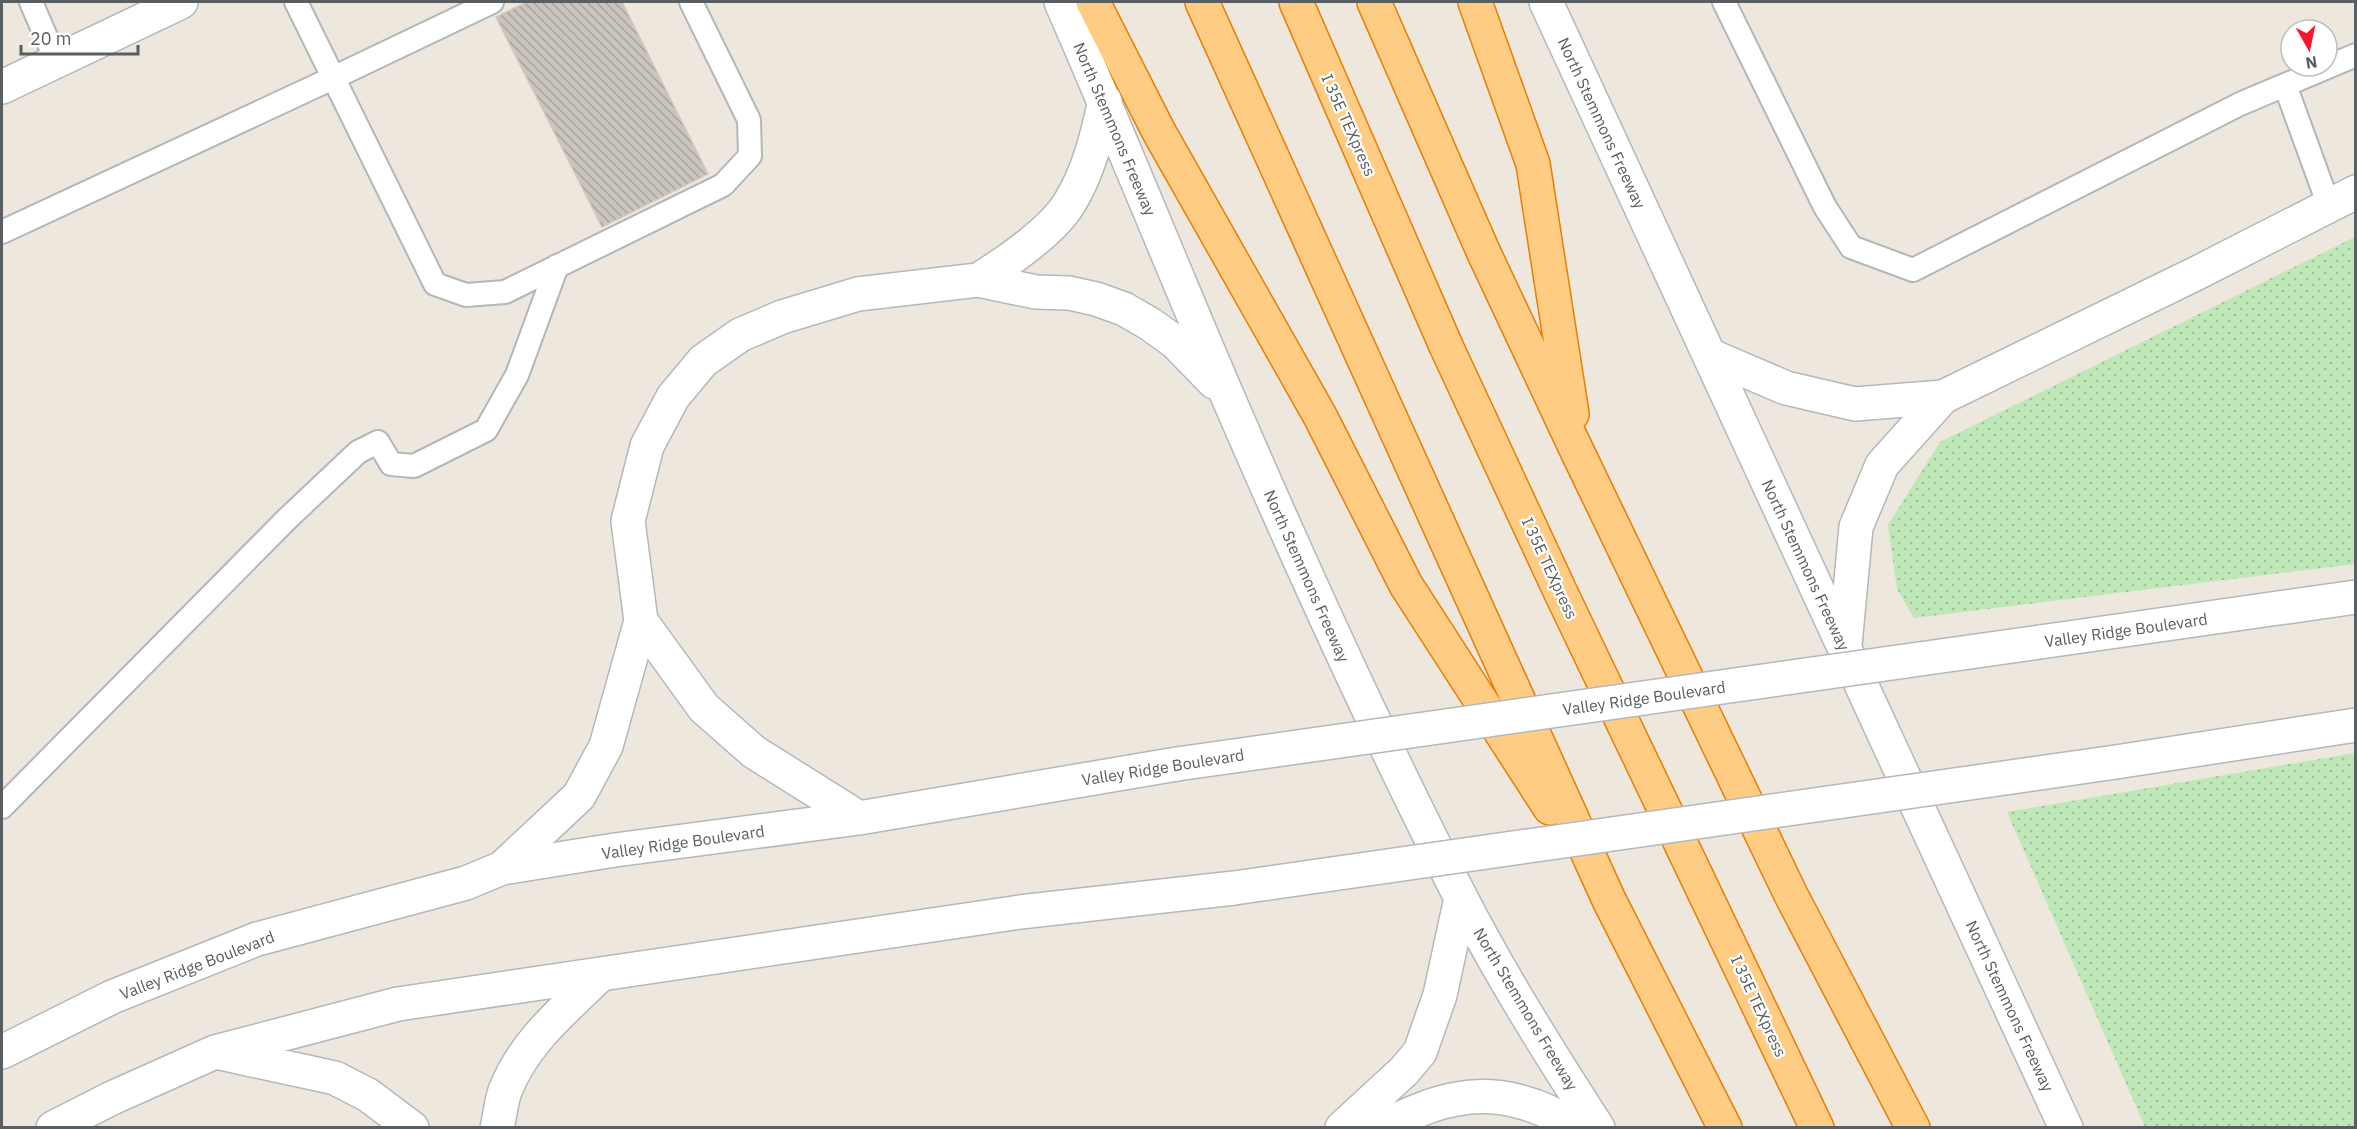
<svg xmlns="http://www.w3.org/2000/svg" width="2357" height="1129" font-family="'IBM Plex Sans',sans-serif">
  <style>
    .grass { fill: url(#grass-dots) }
    .building { fill: url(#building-back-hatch); stroke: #d2c8bc; stroke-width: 1.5 }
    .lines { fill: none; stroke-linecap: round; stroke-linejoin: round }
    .service-casing { stroke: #b2b7bb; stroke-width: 26 }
    .minor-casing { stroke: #b2b7bb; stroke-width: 36 }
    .secondary-casing { stroke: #b3b8be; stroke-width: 36 }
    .motorway-casing { stroke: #eb7d00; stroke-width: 36 }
    .service { stroke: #fff; stroke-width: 22 }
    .minor { stroke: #fff; stroke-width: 33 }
    .secondary { stroke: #fff; stroke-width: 33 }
    .motorway { stroke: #ffcc83; stroke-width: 33 }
    .secondary-bridge-casing { stroke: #b3b8be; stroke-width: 36; stroke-linecap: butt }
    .secondary-bridge { stroke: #fff; stroke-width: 33 }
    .labels { text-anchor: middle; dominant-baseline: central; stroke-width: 4.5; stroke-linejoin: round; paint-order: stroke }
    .street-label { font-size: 16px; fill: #585e62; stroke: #fff }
  </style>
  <defs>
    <pattern id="grass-dots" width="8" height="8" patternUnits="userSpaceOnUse" patternTransform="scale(1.5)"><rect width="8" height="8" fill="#bfe8b8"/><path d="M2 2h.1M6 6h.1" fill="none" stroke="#9ebf99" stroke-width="1.8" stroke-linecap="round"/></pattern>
    <pattern id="building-back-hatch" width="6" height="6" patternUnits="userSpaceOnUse" patternTransform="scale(1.5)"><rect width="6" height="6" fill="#cac4be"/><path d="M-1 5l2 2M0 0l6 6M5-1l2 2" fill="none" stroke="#a7a29e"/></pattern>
  </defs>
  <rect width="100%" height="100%" fill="#ede7de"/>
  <path class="grass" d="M2355,237V564L1914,618L1897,589L1888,525L1940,442Z
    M2355,753V1127H2145L2007,812Z"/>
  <path class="building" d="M527,2H622L708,174L602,227L496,17Z"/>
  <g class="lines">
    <defs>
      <path id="service" d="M31,2L56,60
        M296,2L435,284L466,295L505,292L723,185L750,156L749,120L691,2
        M1724,2L1825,207L1851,247L1913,270L2240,104L2356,55
        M2285,85L2329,206
        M2,232L333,78L492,2
        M2,807L287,519L358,452L378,442L391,464L414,466L486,430L517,375L557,266"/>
      <path id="minor" d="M2,87L181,2"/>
      <path id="secondary" d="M1061,2C1118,132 1171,264 1227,395C1300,564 1376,732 1460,896C1501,976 1549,1052 1598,1128
        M1546,2L2066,1128
        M978,280C1006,263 1054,230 1070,202C1089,171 1097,136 1105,101
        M1709,355L1786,388L1855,404L1943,397L2197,273L2356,192
        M641,621L704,708L754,752L859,818
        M2040,642L2356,597
        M1845,645L1856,527L1882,465L1943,397
        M2116,762L2356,725
        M502,868L579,796L606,746L641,621L628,521L647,446L673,397L703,361L740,335L782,317L858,294L978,280L1036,292L1069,293L1096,299L1124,309L1150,324L1175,342L1214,382
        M2,1052L112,997L257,939L466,883L502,868L615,850L859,818L1177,764
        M220,1053L335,1078L368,1095L412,1128
        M53,1128L112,1098L215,1052L398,1004L1020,912L1234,888
        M497,1128C500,1116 501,1102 505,1091C524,1042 564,1010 601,974
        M1342,1128L1404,1071L1420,1052L1440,995L1461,898
        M1371,1128L1382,1126C1406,1116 1431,1103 1457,1099C1499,1091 1542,1104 1576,1128"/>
      <path id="motorway" d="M1093,2L1159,132L1320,416L1406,585L1550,808
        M1202,2L1609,900L1725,1128
        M1296,2L1446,346L1560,591L1817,1128
        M1374,2L1483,251L1577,451L1791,895L1913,1128
        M1475,2L1533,164L1572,414"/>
    </defs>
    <use href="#service" class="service-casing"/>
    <use href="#minor" class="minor-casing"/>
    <use href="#secondary" class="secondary-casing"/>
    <use href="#motorway" class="motorway-casing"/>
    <use href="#service" class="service"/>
    <use href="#minor" class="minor"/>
    <use href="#secondary" class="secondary"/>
    <use href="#motorway" class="motorway"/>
    <defs>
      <path id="secondary-bridge" d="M1177,764L2040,642
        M1234,888L2116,762"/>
    </defs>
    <use href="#secondary-bridge" class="secondary-bridge-casing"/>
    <use href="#secondary-bridge" class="secondary-bridge"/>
  </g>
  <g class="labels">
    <g class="street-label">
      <text transform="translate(1602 123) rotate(65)">North Stemmons Freeway</text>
      <text transform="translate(1349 125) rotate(66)">I 35E TEXpress</text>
      <text transform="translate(1115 129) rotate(67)">North Stemmons Freeway</text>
      <text transform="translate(1806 565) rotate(65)">North Stemmons Freeway</text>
      <text transform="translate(1550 568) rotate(65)">I 35E TEXpress</text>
      <text transform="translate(1307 576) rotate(66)">North Stemmons Freeway</text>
      <text transform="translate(2126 630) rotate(-8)">Valley Ridge Boulevard</text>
      <text transform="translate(1644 698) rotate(-8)">Valley Ridge Boulevard</text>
      <text transform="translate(1163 767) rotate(-9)">Valley Ridge Boulevard</text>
      <text transform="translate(683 842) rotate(-8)">Valley Ridge Boulevard</text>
      <text transform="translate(197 965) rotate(-21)">Valley Ridge Boulevard</text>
      <text transform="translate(1759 1006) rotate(65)">I 35E TEXpress</text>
      <text transform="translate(2010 1006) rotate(65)">North Stemmons Freeway</text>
      <text transform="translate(1526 1009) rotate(59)">North Stemmons Freeway</text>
    </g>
  </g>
  <rect width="2357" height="1129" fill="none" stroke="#585e62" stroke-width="6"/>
  <g transform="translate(2309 48) rotate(171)"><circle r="28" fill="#ffffff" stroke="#bcbfc0" stroke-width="1.5"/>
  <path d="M0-4.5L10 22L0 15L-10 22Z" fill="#f9182a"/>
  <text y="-9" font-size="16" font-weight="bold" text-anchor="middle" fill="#585e62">N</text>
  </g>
  <path d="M21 45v9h117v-9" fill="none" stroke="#585e62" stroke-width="3"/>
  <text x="30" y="45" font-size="18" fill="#585e62" stroke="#ffffff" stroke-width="4.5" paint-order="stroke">20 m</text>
</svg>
